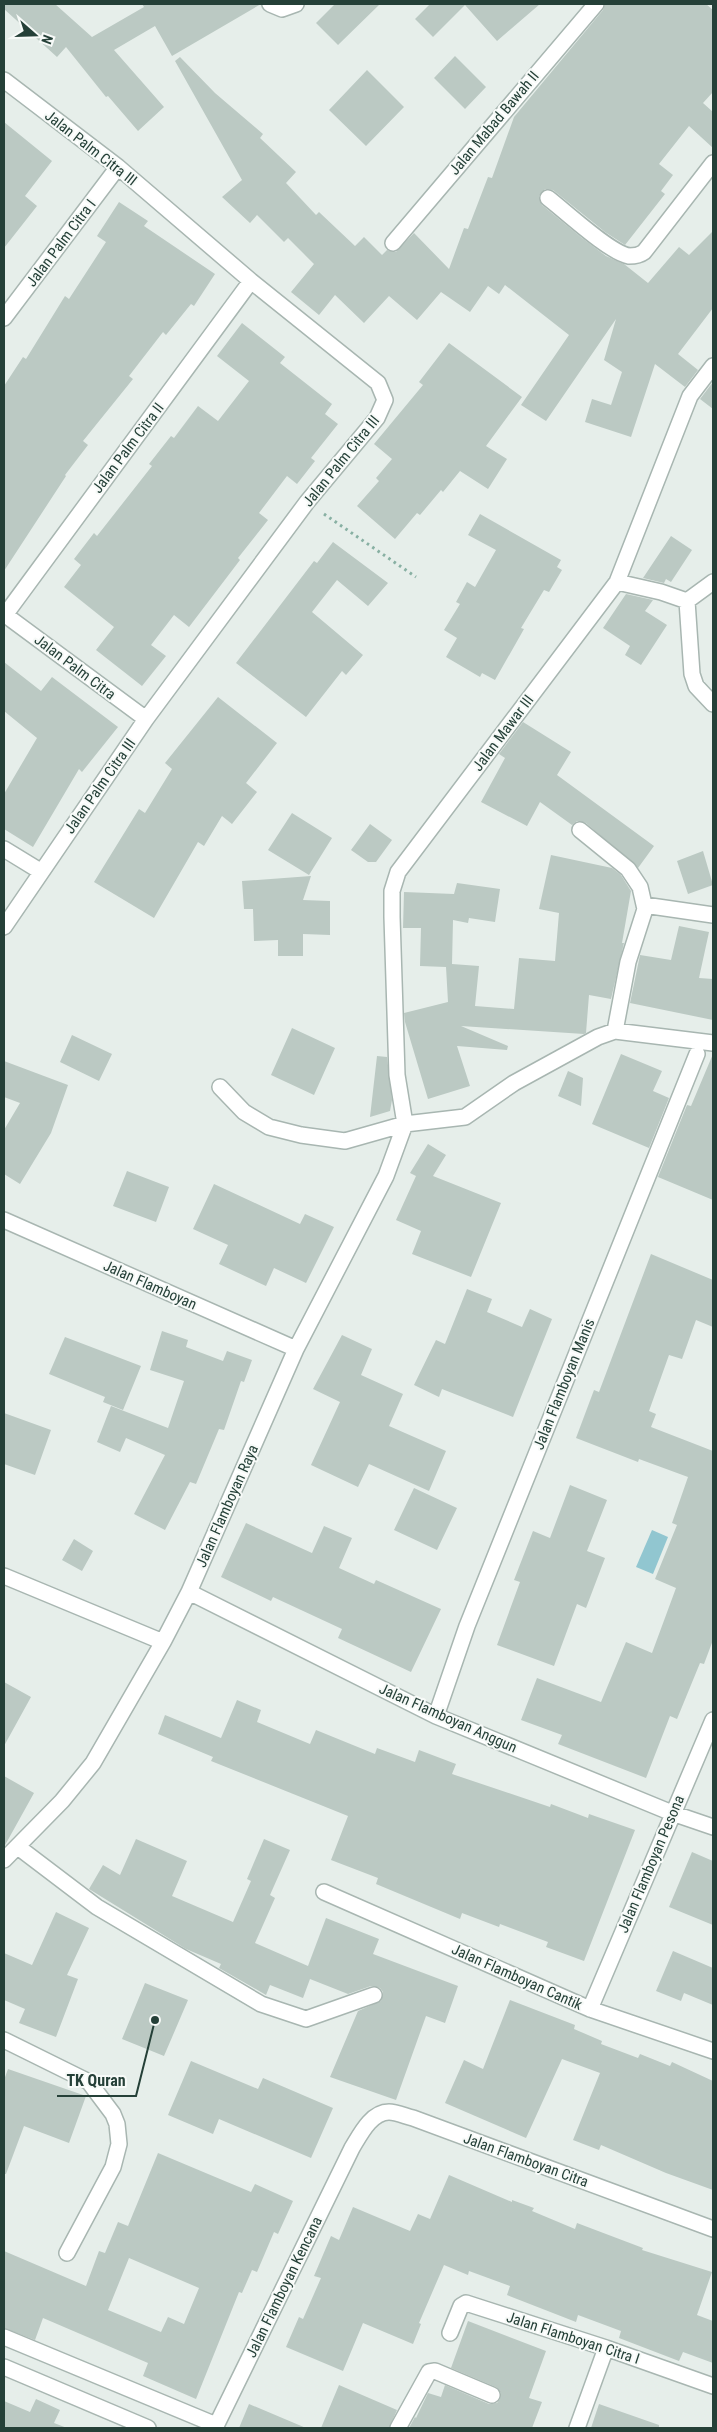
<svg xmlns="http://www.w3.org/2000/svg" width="717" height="2432" font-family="'Roboto Condensed',sans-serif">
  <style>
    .water { fill: #91c6d0 }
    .building { fill: #bbc9c3; fill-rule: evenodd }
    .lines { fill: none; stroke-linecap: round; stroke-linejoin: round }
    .minor-casing { stroke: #a8b6b1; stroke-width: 18 }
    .path { stroke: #88b0a3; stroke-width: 3; stroke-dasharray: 2.5 4; stroke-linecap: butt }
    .minor { stroke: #fff; stroke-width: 15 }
    .labels { text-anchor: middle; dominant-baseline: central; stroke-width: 4; stroke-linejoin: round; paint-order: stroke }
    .street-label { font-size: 15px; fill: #254038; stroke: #f7faf8 }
    .leader { fill: none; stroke: #254038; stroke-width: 2 }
    .callout-dot { fill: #254038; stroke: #f7faf8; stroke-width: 2 }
    .callout-label { font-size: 16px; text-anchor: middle; font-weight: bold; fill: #254038; stroke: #f7faf8; stroke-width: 4; stroke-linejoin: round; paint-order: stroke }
  </style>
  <rect width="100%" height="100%" fill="#e6eeea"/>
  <path class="water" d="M652,1530L668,1537L653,1574L636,1567Z"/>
  <path class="building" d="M4,4H55L92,37L144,7L142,4H261L172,56L155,26L114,50L164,107L138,131L108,96L106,97L66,47L57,57L4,9Z
    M335,4H380L338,45L316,23Z
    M430,4H540L497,41L465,5L433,37L415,19Z
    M605,4H706L713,10V92L703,103L713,112V148L689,126L659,164L673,175L661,191L665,194L625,245L605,232L553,190L545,189L539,196L542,205L582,238L606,256L624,264L648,283L679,247L689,255L713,231V308L678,354L698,370L685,387L655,364L631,437L585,422L592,399L611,405L622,372L604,360L616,319L546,421L521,405L569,335L505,285L499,294L488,286L470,312L441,292L417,320L389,296L364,323L335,295L319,315L291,292L314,264L288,238L284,242L257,215L250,223L222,197L242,180L175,61L180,57L215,93L263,134L260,138L296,172L286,183L316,215L319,212L355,246L364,237L382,255L387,250L396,252L414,233L449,269L464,228L468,229L488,177L492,178L514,117L603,10Z
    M455,56L486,87L465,109L434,78Z
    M367,70L404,107L366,146L329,110Z
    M4,122L52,161L25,196L37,206L4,248Z
    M119,202L148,221L144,226L215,274L194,306L191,304L166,335L163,332L129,376L133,379L83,441L88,445L65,475L66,476L4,571V386L23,357L26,359L65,296L69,299L106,242L97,236Z
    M242,323L285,357L280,363L332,404L325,414L338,424L311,458L315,461L297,484L287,476L259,513L268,520L238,558L240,560L189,627L174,615L151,645L166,656L142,686L96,650L114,627L64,587L81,565L74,559L94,533L97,536L152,466L149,464L171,436L174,438L198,406L218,421L249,381L217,356Z
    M449,343L522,397L486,446L507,459L488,489L460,471L443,492L441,490L420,515L417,513L395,539L357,506L379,481L376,478L392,459L374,444L423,385L419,382Z
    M713,382V409L700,399Z
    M480,514L561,560L557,567L562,570L549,592L544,590L521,628L524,629L495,680L482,673L480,677L446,657L457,638L444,630L460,604L456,602L467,582L475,587L496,550L468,535Z
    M671,536L692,550L671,582L666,579L664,583L643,578Z
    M333,542L388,583L368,606L337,580L312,612L363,655L346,675L342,671L306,717L236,663L314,561L317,563Z
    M626,594L653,600L645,611L667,625L641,665L625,655L630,646L603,628Z
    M4,662L41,691L52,677L118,727L82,772L79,769L33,847L4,829V794L37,738L4,711Z
    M218,697L277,743L246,783L257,792L232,824L222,816L204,846L198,842L154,918L94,882L139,809L145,813L172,769L165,763Z
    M523,722L571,752L557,775L654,846L638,868L586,823L577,821L572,825L540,802L527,826L481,802L505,758L499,754Z
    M292,813L332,838L309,875L268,850Z
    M370,824L392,840L376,862H368L351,850Z
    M703,851L713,885L688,894L677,861Z
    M551,855L612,868L621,875L631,891L622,943H624L611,999L589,995L586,1033L584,1034L461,1026L508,1046L507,1050L457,1046L470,1086L428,1099L405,1022L404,1013L448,1002L446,967L420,966L421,928H403L404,892L454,894L457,883L500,889L495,922L469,918L468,923L453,920L452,964L479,966L475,1006L514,1009L519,958L555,961L559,913L539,909Z
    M311,876L303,900L330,901V935L303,934V956H278V940L254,941L253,909H244L242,881Z
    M679,926L709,932L699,978L713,979V1020L630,1003L640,955L671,960Z
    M292,1028L335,1048L314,1095L271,1075Z
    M72,1035L112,1054L99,1081L60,1062Z
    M621,1054L662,1071L653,1091L669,1098L649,1148L592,1124Z
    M713,1054V1200L658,1177L687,1105L691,1106Z
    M377,1056L387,1057L392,1100L390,1111L370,1117Z
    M4,1061L68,1085L51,1133L20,1184L4,1174V1130L20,1103L4,1097Z
    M568,1071L583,1078L581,1106L558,1096Z
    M428,1144L446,1155L433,1176L501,1203L471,1277L412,1254L421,1231L396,1220L416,1176L410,1173Z
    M127,1171L169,1187L156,1222L113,1206Z
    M214,1184L300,1224L305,1214L334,1227L306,1283L274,1268L266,1286L219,1264L228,1245L193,1229Z
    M651,1254L713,1280V1327L696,1320L682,1359L669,1355L649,1411L656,1414L651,1427L713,1451V1640L704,1664L700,1663L677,1719L670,1716L646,1778L558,1744L562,1735L521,1720L537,1678L601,1702L626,1642L652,1653L676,1588L655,1579L677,1525L672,1523L688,1477L639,1459L638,1462L576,1438L594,1390L599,1392Z
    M467,1289L492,1299L487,1312L522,1327L530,1309L552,1319L513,1417L442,1389L439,1397L414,1385L436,1340L445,1344Z
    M162,1331L188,1340L186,1347L223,1361L227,1351L252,1360L244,1382L241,1381L224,1430L219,1429L196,1484L190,1482L165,1530L134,1514L165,1455L126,1438L120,1452L97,1442L111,1406L168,1428L184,1381L150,1370Z
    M342,1335L372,1349L361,1375L403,1394L389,1426L446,1451L429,1491L369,1464L358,1487L311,1465L340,1402L313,1389Z
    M65,1337L141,1366L123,1410L103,1402L105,1397L49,1374Z
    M4,1413L51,1430L35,1475L4,1464Z
    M570,1485L607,1500L587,1551L605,1558L586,1608L577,1604L554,1666L497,1645L520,1582L514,1580L533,1531L550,1538Z
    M414,1488L457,1508L437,1550L394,1530Z
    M246,1523L312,1553L324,1526L352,1538L339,1568L374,1584L376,1580L441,1609L411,1672L338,1638L342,1629L273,1597L271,1601L221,1577Z
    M74,1539L93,1551L82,1571L62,1560Z
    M4,1682L31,1697L4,1746Z
    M237,1700L261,1710L257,1722L310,1744L316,1730L375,1754L377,1748L415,1762L419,1750L456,1764L452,1774L550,1807L551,1804L588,1818L589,1814L635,1830L584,1961L546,1947L548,1942L500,1924L499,1927L462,1913L460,1919L376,1884L378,1878L331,1860L348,1816L211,1761L213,1757L158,1734L165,1715L221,1738Z
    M4,1776L34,1793L4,1847Z
    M136,1839L187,1861L172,1896L233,1922L251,1881L247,1879L264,1839L290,1850L270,1895L275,1898L255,1943L308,1966L326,1918L379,1939L373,1954L458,1986L445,2023L426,2016L396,2100L330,2077L358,2011L381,2001L383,1992L380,1988L371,1986L348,1994L310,1979L303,1998L270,1985L266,1995L219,1968L221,1964L186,1949L89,1889L103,1865L120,1875Z
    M692,1852L713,1861V1925L669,1907Z
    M56,1912L89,1928L67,1975L78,1979L56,2037L19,2023L25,2009L4,2000V1953L32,1965Z
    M673,1951L713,1968V2005L684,1993L681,2001L656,1991Z
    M145,1983L188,2000L164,2056L122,2039Z
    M510,2000L575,2025L574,2029L602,2041L601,2044L638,2058L640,2054L670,2066L672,2062L713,2081V2190L666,2173L601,2145L599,2150L573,2140L600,2073L562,2059L526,2138L445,2103L464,2060L483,2069Z
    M191,2061L258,2089L263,2078L333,2108L311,2158L219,2119L213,2134L168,2115Z
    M8,2069L86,2096L69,2143L24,2126L6,2174H4V2080Z
    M158,2153L251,2192L255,2184L293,2201L278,2234L274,2232L257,2272L252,2270L242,2293L239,2292L196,2399L143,2376L148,2363L43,2318L35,2340L4,2328V2251L86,2286L99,2251L105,2253L118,2222L128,2226ZM129,2258L199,2288L184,2324L168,2317L161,2332L108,2310Z
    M449,2175L512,2202V2200L534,2208L532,2211L575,2229L577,2223L643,2248L642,2250L712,2272L697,2315L713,2321V2363L683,2352L679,2361L619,2338L621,2331L578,2315L576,2322L507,2295L510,2286L469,2271L468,2275L444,2265L419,2323L421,2324L413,2344L363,2323L343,2371L286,2347L299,2317L303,2319L321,2278L314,2276L331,2236L339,2240L353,2207L410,2231L418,2214L430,2219Z
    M468,2321L546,2351L529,2398L542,2402L532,2428H409L415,2417L416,2418L428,2393L441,2397L445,2385L489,2404L497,2403L500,2399L501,2393L496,2387L451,2368Z
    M339,2385L397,2410L389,2428H321Z
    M36,2399L60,2410L54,2423L67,2428H4V2401L30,2412Z
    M249,2404L306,2428H239Z
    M599,2404L659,2425V2428H591Z"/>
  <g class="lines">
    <defs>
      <path id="minor" d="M270,4L282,9L296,4
        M4,80L118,167L251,281L378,383L385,400L377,418L307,502L146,719L4,927
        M548,198C565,211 610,253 629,256C635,256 640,255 644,252L713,163
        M393,243L596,4
        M4,318L118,167
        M617,582L661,592L687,601L713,582
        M687,601L692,674L696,686L713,704
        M4,614L146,719
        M5,615L251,281
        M580,830L628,869L640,887L645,909L628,962L615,1031
        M4,849L40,871
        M644,905L713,915
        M220,1087L244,1112L269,1127L301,1135L345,1141L405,1124L465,1117L514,1083L598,1037L615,1031L713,1043
        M4,1220L296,1349
        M4,1576L163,1642
        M189,1592L436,1716L672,1813L713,1827
        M436,1716L467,1626L697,1054
        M18,1847L97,1907L261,2004L306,2019L374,1995
        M4,1860L62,1801L93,1763L163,1642L189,1592L296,1349L386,1176L405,1124L397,1075L392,917V891L398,872L617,582L690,396L713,366
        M324,1892L590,2009L713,2051
        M590,2009L713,1720
        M4,2040L89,2082L113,2114L117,2124L119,2144L113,2167L67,2253
        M450,2333L461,2306L466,2303L606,2348L713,2386
        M4,2337L216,2425
        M4,2367L148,2428
        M215,2428L352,2148C360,2135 371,2112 389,2112C396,2112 405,2116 413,2118L713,2229
        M398,2428L429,2372L435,2371L492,2395
        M577,2428L606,2348"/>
    </defs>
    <use href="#minor" class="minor-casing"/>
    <path class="path" d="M324,514L416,577"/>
    <use href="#minor" class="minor"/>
  </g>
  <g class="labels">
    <g class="street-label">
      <text transform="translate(494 123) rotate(-50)">Jalan Mabad Bawah II</text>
      <text transform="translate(91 148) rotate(38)">Jalan Palm Citra III</text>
      <text transform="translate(61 243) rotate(-53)">Jalan Palm Citra I</text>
      <text transform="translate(128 448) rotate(-53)">Jalan Palm Citra II</text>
      <text transform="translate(341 461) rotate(-51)">Jalan Palm Citra III</text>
      <text transform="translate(75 667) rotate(37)">Jalan Palm Citra</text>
      <text transform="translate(503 733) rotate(-53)">Jalan Mawar III</text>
      <text transform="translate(100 786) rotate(-55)">Jalan Palm Citra III</text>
      <text transform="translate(150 1285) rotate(24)">Jalan Flamboyan</text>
      <text transform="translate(564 1384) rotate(-68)">Jalan Flamboyan Manis</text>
      <text transform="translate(227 1506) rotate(-66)">Jalan Flamboyan Raya</text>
      <text transform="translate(448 1718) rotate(24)">Jalan Flamboyan Anggun</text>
      <text transform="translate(651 1864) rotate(-67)">Jalan Flamboyan Pesona</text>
      <text transform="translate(517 1977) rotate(24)">Jalan Flamboyan Cantik</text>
      <text transform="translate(526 2160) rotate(20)">Jalan Flamboyan Citra</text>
      <text transform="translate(284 2287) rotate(-64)">Jalan Flamboyan Kencana</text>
      <text transform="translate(573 2338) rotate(18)">Jalan Flamboyan Citra I</text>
    </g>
  </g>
  <path class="leader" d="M155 2020L136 2096H57"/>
  <circle class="callout-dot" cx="155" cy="2020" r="5"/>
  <g class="callout-label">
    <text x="96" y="2086">TK Quran</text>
  </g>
  <rect width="717" height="2432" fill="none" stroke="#254038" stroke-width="10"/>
  <g transform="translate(35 35) rotate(110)" stroke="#f7faf8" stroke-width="4" paint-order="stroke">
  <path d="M0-4L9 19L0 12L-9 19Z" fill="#254038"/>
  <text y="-8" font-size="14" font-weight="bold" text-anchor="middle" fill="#254038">N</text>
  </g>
</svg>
